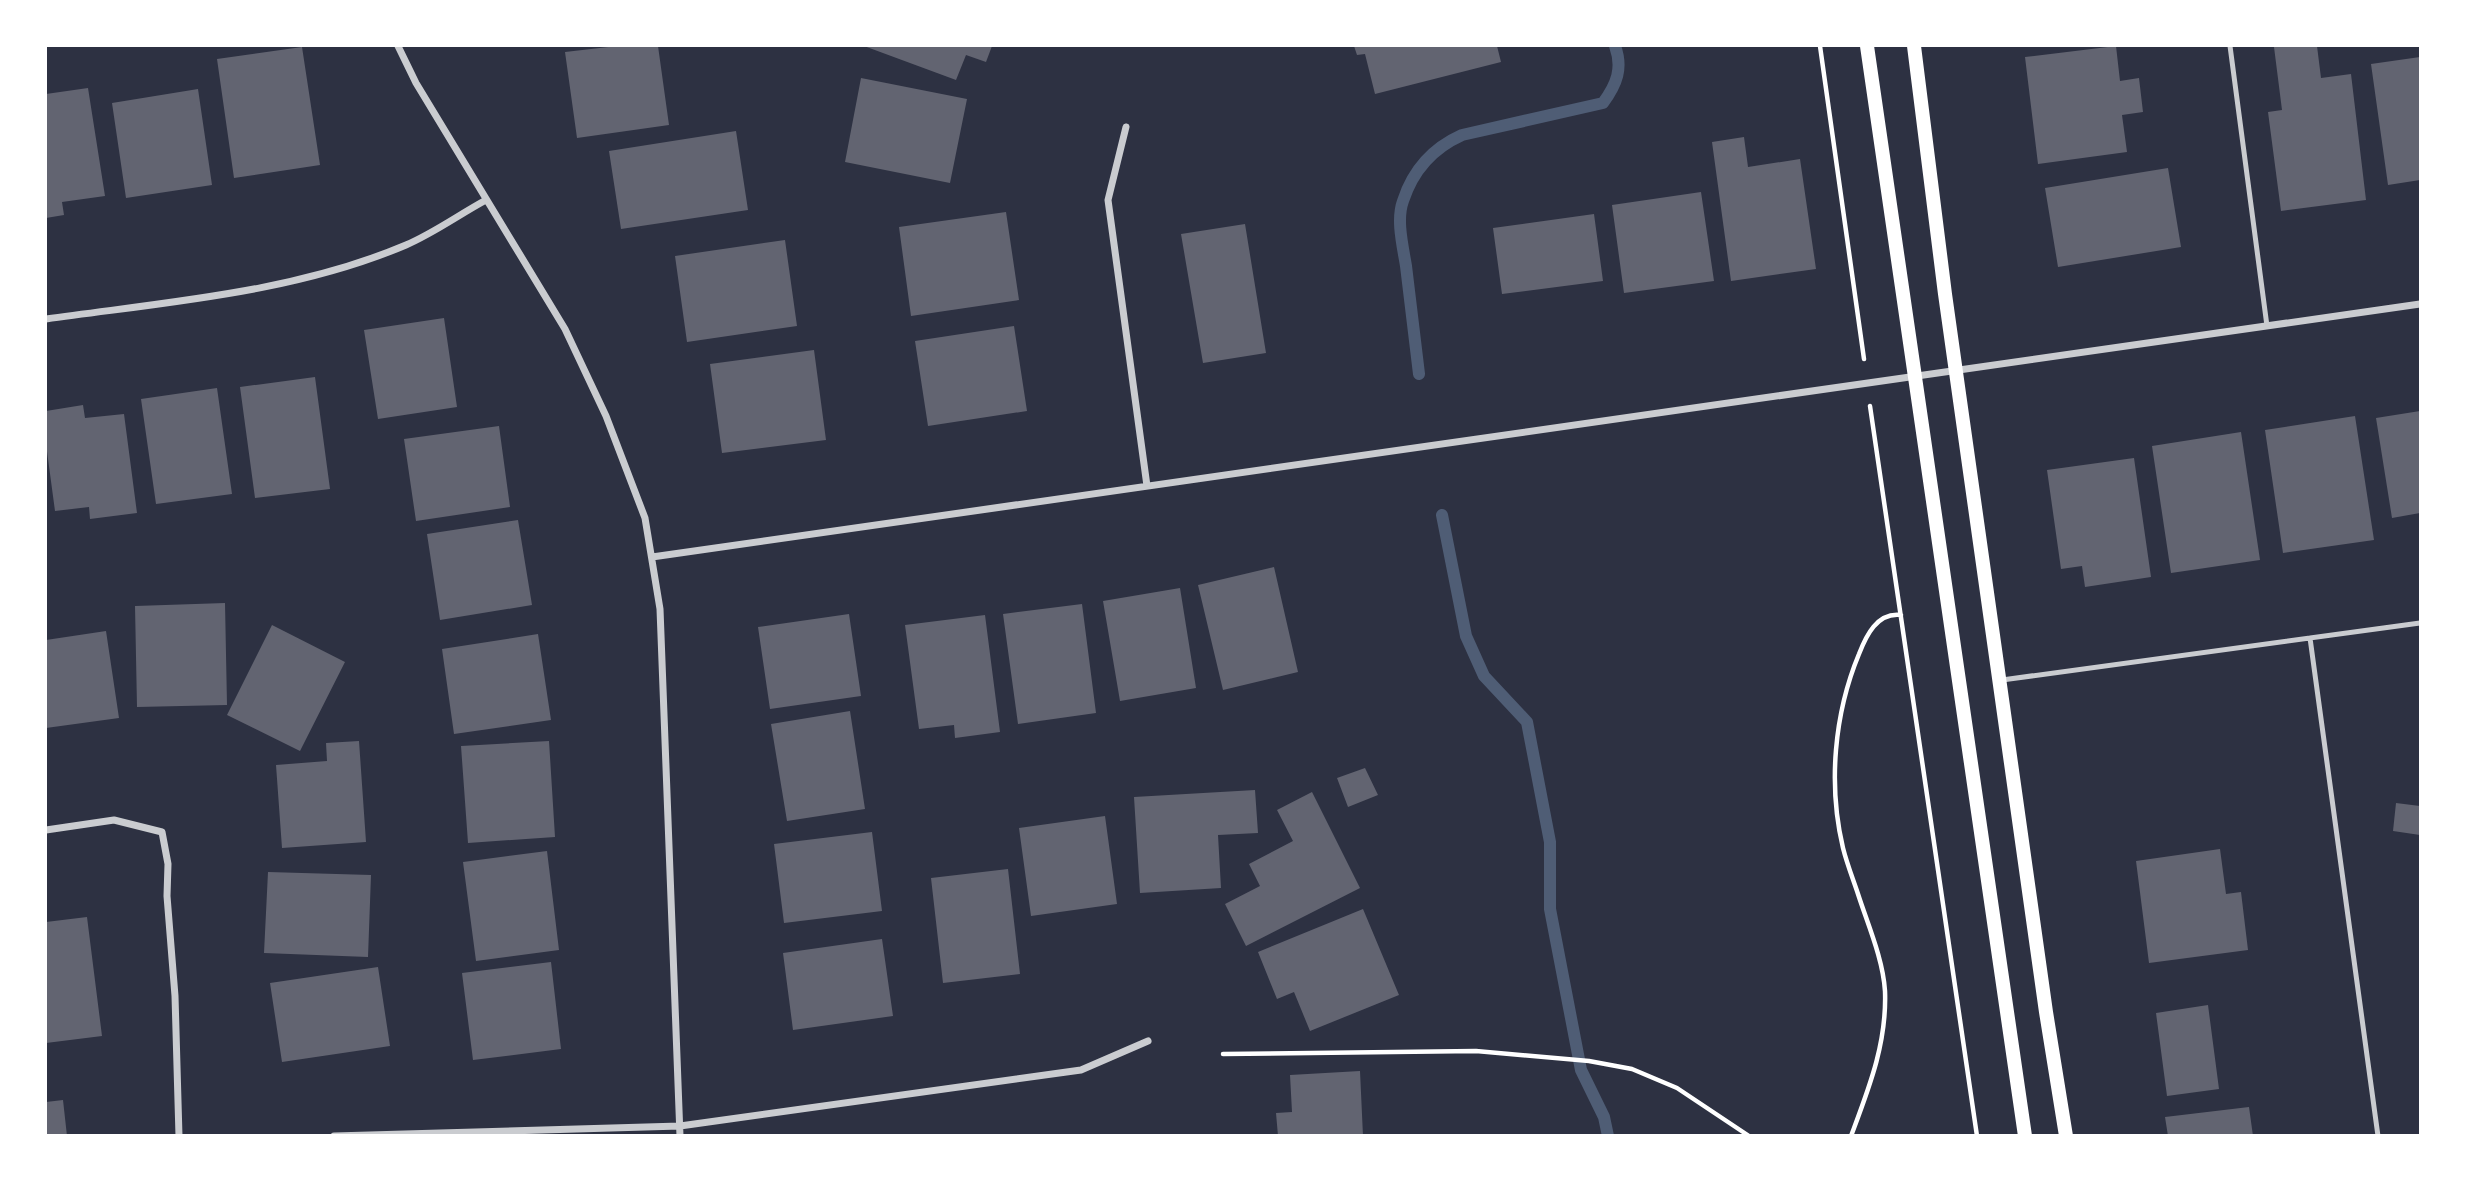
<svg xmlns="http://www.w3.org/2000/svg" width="2466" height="1181" font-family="Lato,sans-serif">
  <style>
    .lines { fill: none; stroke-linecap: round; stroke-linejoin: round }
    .stream { stroke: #4f5d75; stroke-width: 12 }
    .building { fill: #626471 }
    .path { stroke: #fff; stroke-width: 4.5 }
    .service { stroke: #caccd0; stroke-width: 5 }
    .minor { stroke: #caccd0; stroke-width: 7 }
    .secondary { stroke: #fff; stroke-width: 14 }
  </style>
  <rect width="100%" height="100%" fill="#2d3142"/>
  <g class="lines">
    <path class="stream" d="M1419,374C1415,338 1410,302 1406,266C1403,247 1396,220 1403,201C1413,170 1433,148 1462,135L1603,103C1617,84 1623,68 1615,46
      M1442,515L1466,636L1484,676L1527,722L1550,842V909L1581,1070L1604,1117L1608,1136"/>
  </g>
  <path class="building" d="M617,46H658L669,125L577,138L565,52Z
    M864,46H992L986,62L966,55L956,80Z
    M1354,46H1497L1501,62L1375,94L1365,54L1357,55Z
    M2116,46L2120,81L2139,78L2143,112L2122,115L2127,152L2038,164L2025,57Z
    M2287,46H2317L2321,78L2351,74L2366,200L2281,211L2268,112L2282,110L2274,47Z
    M302,47L320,165L234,178L217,59Z
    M2420,57V180L2388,185L2371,64Z
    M861,78L967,99L950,183L845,162Z
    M88,88L105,196L62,202L64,215L46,218V94Z
    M198,89L212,185L126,198L112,103Z
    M736,131L748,210L621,229L609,151Z
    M1744,137L1748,167L1800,159L1816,269L1731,281L1712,142Z
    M2168,168L2181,247L2058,267L2045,188Z
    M1701,192L1714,281L1624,293L1612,205Z
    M1006,212L1019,300L911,316L899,227Z
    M1594,214L1603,281L1502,294L1493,228Z
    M1245,224L1266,353L1203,363L1181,234Z
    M785,240L797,326L687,342L675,256Z
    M444,318L457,407L378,419L364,330Z
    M1014,326L1027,411L928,426L915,341Z
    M814,350L826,440L722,453L710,364Z
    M315,377L330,489L255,498L240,387Z
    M217,388L232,494L156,504L141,399Z
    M83,405L85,418L124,414L137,513L90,519L89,507L55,511L46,444V411Z
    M2420,411V513L2392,518L2376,418Z
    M2355,416L2374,540L2283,553L2265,430Z
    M499,426L510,507L416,521L404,439Z
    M2241,432L2260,560L2171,573L2152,446Z
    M2134,458L2151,577L2085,587L2082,566L2061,569L2047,470Z
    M518,520L532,605L440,620L427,534Z
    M1274,567L1298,672L1223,690L1198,585Z
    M1180,588L1196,688L1120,701L1103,601Z
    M225,603L227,705L137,707L135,606Z
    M1082,604L1096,713L1018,724L1003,614Z
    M849,614L861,696L770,709L758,627Z
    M985,615L1000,732L955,738L954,725L919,729L905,625Z
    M272,625L345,662L300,751L227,715Z
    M106,631L119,718L46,728V640Z
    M538,634L551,720L454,734L442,649Z
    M850,711L865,809L787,821L771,724Z
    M359,741L366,842L282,848L276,765L327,761L326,743Z
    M549,741L555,837L468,843L461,746Z
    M1365,768L1378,795L1348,807L1337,778Z
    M1255,790L1258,833L1218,835L1221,888L1140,893L1134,797Z
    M1312,792L1360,888L1246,946L1225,904L1260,886L1249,864L1293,841L1277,810Z
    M2396,803L2420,806V835L2393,831Z
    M1105,816L1117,904L1031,916L1019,828Z
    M872,832L882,911L784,923L774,844Z
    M2220,849L2226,894L2241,892L2248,950L2149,963L2136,861Z
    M547,851L559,950L476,961L463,862Z
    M1008,869L1020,974L943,983L931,878Z
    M268,872L371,875L368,957L264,953Z
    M1363,909L1399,995L1310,1031L1294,992L1277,999L1258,952Z
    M87,917L102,1036L46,1043V922Z
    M882,939L893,1016L793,1030L783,953Z
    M551,962L561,1049L473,1060L462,973Z
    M378,967L390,1046L282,1062L270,983Z
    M2208,1005L2219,1089L2167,1096L2156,1013Z
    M1360,1071L1363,1136H1278L1276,1113L1292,1112L1290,1075Z
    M63,1100L67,1136H46V1102Z
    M2249,1107L2253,1136H2168L2165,1117Z"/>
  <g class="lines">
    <path class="path" d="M1820,46L1864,359
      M1870,406L1977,1136
      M1223,1054L1476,1051L1589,1061L1632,1069L1677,1088L1749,1136
      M1851,1136C1869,1088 1887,1043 1885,991C1883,959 1868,925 1858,894C1853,879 1847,864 1843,848C1828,785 1834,714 1859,654C1866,636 1877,612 1901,615"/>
    <path class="service" d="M2230,46L2267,326
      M2310,638L2378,1136
      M2002,680L2420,623"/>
    <path class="minor" d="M398,46L416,83L565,329L606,416L645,518L660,609L680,1136
      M1126,127L1108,200L1147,486
      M46,319C166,302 293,293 406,245C434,233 460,214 486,200
      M652,557L2420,304
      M46,830L114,820L162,832L168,864L167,896L175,996L179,1136
      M334,1136L680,1126L1081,1070L1148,1041"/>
    <path class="secondary" d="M1867,46L2025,1136
      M1914,46L1945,294L2046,1012L2066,1136"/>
  </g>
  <rect width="2466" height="1181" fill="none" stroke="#ffffff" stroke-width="94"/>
</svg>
